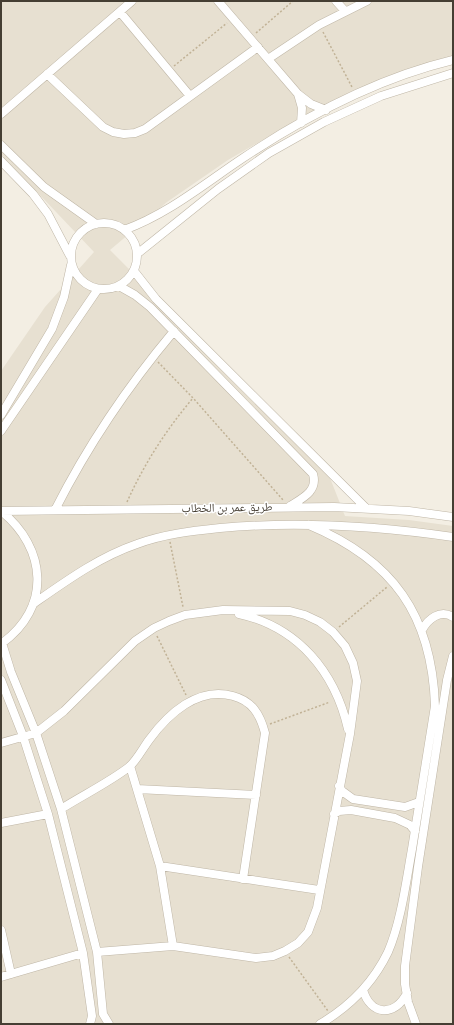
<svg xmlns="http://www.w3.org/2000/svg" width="454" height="1025" font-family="Manrope,'Noto Naskh Arabic',sans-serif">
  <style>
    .residential { fill: #e7e0d1 }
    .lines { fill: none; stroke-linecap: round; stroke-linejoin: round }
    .minor-casing { stroke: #bfb6a6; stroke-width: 9 }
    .path { stroke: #c1b296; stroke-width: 1.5; stroke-dasharray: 2 2; stroke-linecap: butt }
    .minor { stroke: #fff; stroke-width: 8 }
    .labels { text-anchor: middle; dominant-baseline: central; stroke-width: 3; stroke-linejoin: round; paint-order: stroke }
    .street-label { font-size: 12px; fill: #453e33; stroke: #fff }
  </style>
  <rect width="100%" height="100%" fill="#f3eee3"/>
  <path class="residential" d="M1,1H453V60L428,67L292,123L228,160L167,202L110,250L320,461L330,478L345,516L409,520L453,526V1024H1V371L45,307L94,252L1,154Z"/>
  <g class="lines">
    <defs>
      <path id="minor" d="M218,1L298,94L311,104L326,110
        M336,1L345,11
        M120,12L190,96
        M268,59L319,25L367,1
        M47,74L103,127L113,132L124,134L135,133L145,129L258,47
        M298,94L302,108L301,123
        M1,114L132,1
        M1,145L44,187L96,224
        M1,161L33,194L48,214L70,256
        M71 256a33 33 0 1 1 66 0a33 33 0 1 1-66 0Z
        M124,230C168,214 204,184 243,158C306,116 378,78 453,60
        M137,254L218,189L269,153L324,122L381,96L453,73
        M134,271L156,299L366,508
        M119,286L135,295L150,307L313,474C318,491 303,498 290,506
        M1,415L52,329L64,297L71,265
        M1,431L98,289
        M55,510C88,445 127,387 174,331
        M1,511L334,507L409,511L453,517
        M1,511C47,548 52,608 1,644
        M309,525C393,560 432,615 435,706C427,753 420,801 412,849C406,882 401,922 388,952C373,983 349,1007 320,1024
        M33,604C66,581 99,557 137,544C164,534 192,531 220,528C297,521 377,526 453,537
        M239,614C298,627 335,672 348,729
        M422,630C428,619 440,609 453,617
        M2,643L11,672L36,733L61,809L97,952L103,1014L109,1024
        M1,680L23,736L48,814L83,953L92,1016L90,1024
        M1,743L36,733L64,711L135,641L154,628L169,621L185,615L223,610L290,611L305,615L320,622L333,632L345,646L353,663L357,681L350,734L317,908L308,932L298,943L285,951L273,956L256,958L173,946L97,952
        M130,766L160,866L173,946
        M339,786L342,791L353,799L405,807L419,802
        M137,789L256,795
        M61,809C83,795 108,783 129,767C137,760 143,748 149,740C168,714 198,686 233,696C252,701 260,714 265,733L243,879
        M334,814L339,811L351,810L395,818L410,825L415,831
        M1,823L48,814
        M160,866L319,890
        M1,930L11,974
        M1,977L83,953
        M363,990C371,1016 395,1017 407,993
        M416,1024L408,1002L405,984V966L418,867L447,680L453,656"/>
    </defs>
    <use href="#minor" class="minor-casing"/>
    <path class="path" d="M323,32L352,87
      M256,33L293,1
      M174,66L227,23
      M158,362L193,398L283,500
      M127,502C144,464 166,430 193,398
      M170,542L183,607
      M339,627L387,587
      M157,636L186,695
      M270,724L330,702
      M289,957L328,1011"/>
    <use href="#minor" class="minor"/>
  </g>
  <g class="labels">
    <g class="street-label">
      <text transform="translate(227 507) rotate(-1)">طريق عمر بن الخطاب</text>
    </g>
  </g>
  <rect width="454" height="1025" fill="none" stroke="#453e33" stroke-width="4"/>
</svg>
